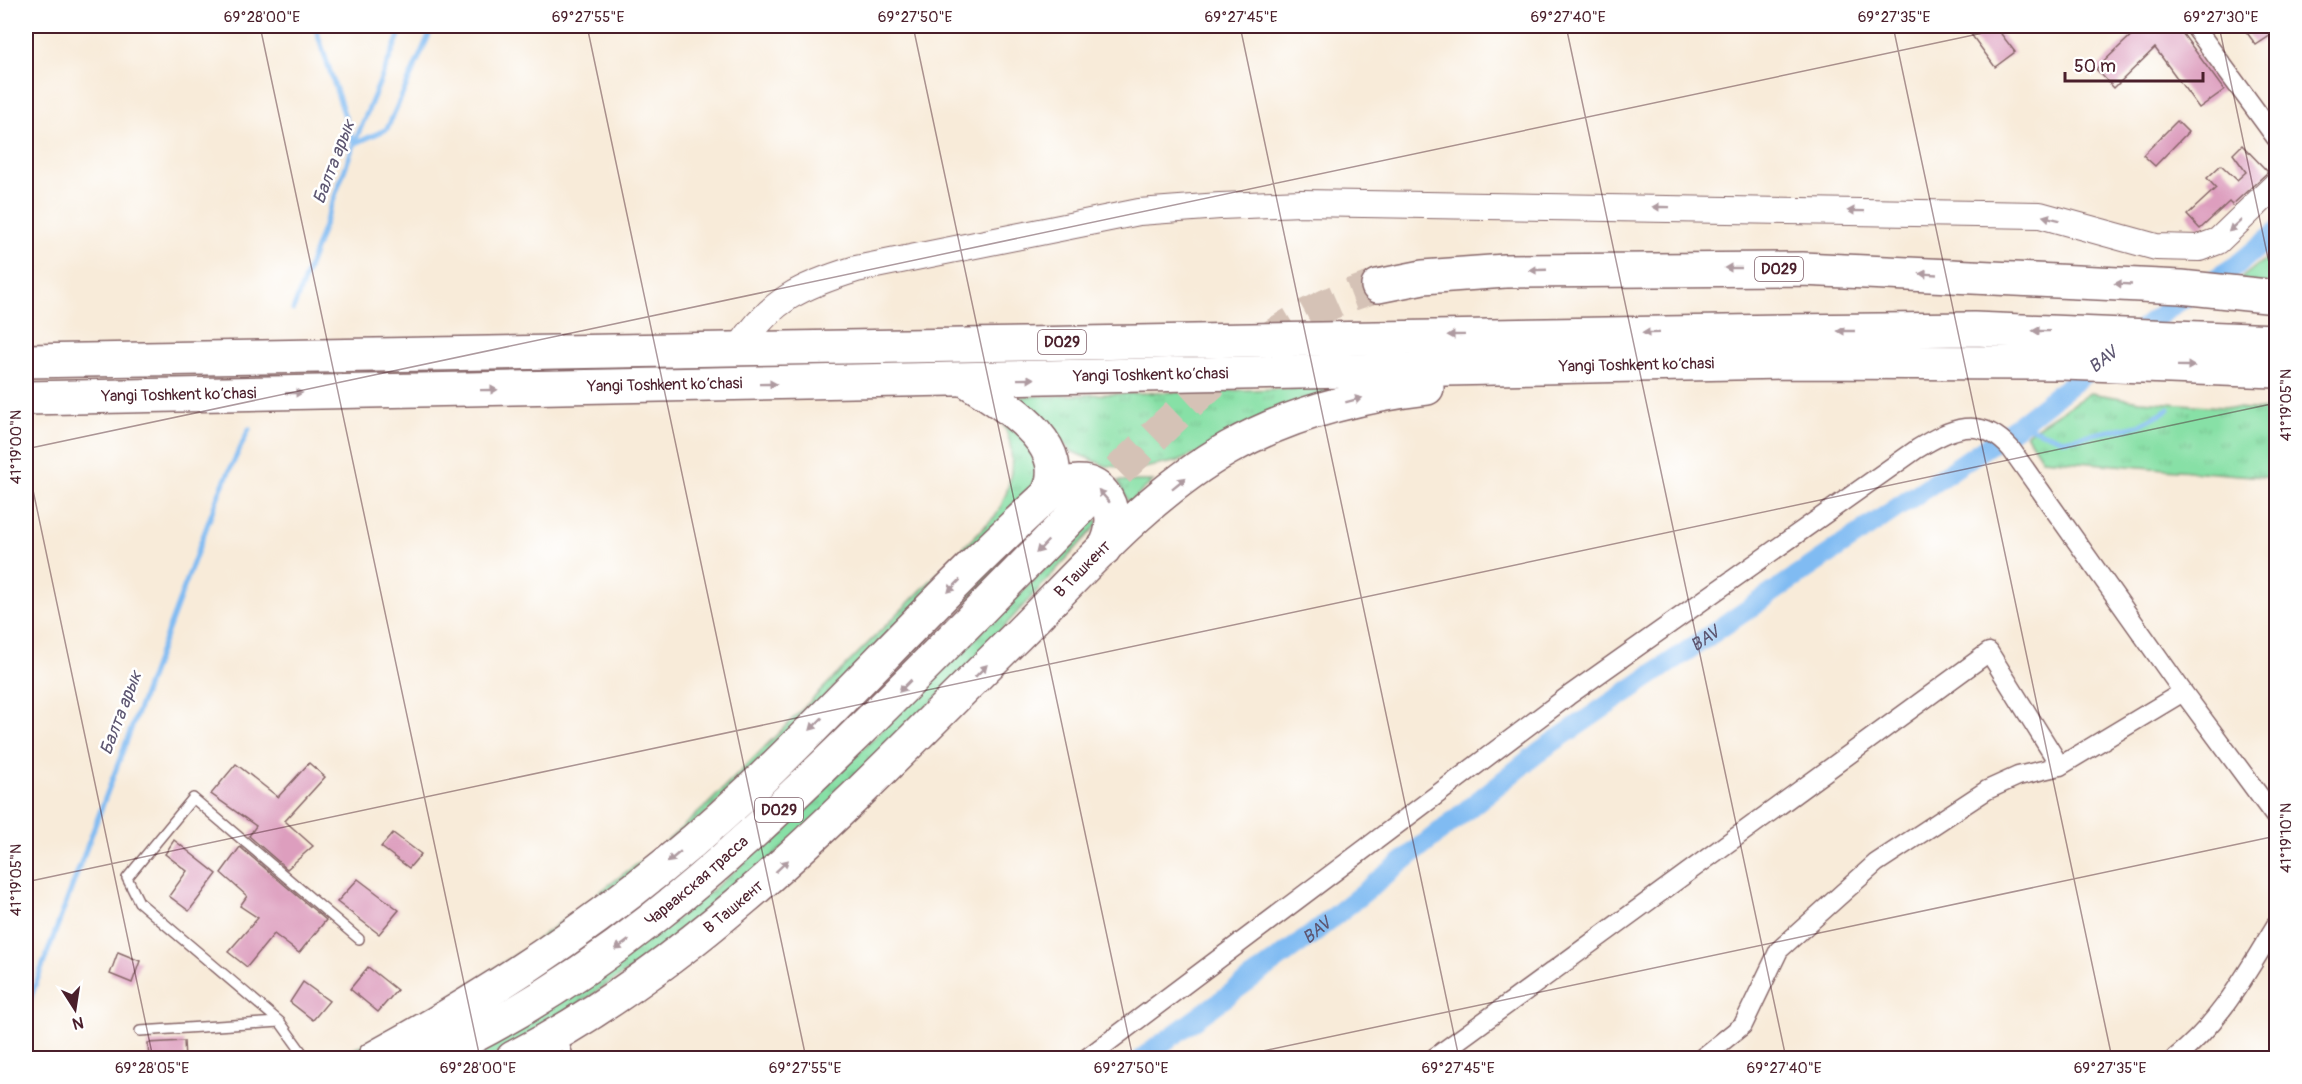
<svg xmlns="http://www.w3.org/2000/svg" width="2302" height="1084" font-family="Pangolin,sans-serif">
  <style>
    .grass { fill: url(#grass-tufts); stroke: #688068; stroke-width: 1.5 }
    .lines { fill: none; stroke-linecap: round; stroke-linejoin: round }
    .stream { stroke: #80bbf2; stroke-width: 5 }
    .canal { stroke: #80bbf2; stroke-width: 20 }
    .building { fill: #dd9ebe }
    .highway-tunnel { stroke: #d5c2b6; stroke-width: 33; stroke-dasharray: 33 16; stroke-linecap: butt }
    .lane-casing { stroke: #876668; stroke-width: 12 }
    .street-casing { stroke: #876668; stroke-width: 21 }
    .secondary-casing { stroke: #876668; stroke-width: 28 }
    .highway-casing { stroke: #876668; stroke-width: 36 }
    .lane { stroke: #fff; stroke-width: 9 }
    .street { stroke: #fff; stroke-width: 18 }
    .secondary { stroke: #fff; stroke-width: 26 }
    .highway { stroke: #fff; stroke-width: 33 }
    .oneway { fill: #ae9aa0 }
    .ticks { fill: none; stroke: #4a1f2b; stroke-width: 1.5; stroke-opacity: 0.45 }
    .labels { text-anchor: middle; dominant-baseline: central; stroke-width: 5; stroke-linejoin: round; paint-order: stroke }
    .shield { fill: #fff; stroke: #80626b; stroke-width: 1.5 }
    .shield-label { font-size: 15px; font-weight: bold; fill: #4a1f2b }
    .street-label { font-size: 16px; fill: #4a1f2b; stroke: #fff }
    .water-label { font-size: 18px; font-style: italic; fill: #5d5671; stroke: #fff }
    .neatline { fill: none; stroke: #4a1f2b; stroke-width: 2 }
    .ticks-label { font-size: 15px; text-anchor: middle; fill: #4a1f2b }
  </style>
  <defs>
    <pattern id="grass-tufts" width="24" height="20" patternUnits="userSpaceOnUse" patternTransform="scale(1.5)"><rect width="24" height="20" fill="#87e0a6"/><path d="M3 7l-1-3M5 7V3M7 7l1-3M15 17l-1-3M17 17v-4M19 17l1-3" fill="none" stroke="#76c08f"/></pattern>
  </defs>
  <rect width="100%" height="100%" fill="#fff"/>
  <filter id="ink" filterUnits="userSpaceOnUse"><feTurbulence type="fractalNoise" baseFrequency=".0167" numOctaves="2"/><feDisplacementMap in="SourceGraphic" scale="12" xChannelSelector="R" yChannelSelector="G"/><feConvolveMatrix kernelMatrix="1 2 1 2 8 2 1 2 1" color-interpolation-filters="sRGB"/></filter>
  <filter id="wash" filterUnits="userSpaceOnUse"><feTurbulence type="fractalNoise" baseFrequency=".008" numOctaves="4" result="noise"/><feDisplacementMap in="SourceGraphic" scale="24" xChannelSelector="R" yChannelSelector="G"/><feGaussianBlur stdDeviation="1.35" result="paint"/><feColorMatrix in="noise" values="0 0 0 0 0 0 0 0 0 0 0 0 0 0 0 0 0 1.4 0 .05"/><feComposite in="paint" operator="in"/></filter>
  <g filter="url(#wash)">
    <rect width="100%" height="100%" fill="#f8ebd9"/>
    <path class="grass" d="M2276,250V285L2239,280Z
      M1350,387L1179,461L1143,468L1106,466L1073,452L1012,397Z
      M2090,393L2140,401L2276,411V478L2042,459L2026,434Z
      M1002,422L1036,448L1046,476L711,809L567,925L370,1048L348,1058H338L435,1006L522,951L667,841L707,805L995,516C1013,489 1018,451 1002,422Z
      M1118,481H1153L1129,503Z
      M1069,493L1074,495L749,816L673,883L592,945L506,1001Z
      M1096,519L1098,524L969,665L806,828L672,942L520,1042L488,1058H456L669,925L729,876L798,813Z"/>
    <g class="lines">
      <path class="stream" d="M315,26L354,144
        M354,144L387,129L433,26
        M293,310L354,144L403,26
        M2020,424L2063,440L2139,425L2169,409
        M26,1010L220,491L249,429"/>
      <g class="canal">
        <path d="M2133,336L2172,306L2237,265L2276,232"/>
        <path id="s1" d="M1142,1058L1311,935L1540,751L2020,424L2098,363"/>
      </g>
    </g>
    <g id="blocks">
      <path class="building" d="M1965,26H1995L2015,52L1995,67Z
        M2141,26H2177L2224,90L2199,108L2155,48L2114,88L2096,69Z
        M2242,26H2277V31L2256,45Z
        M2177,121L2188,132L2155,166L2143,155Z
        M2242,145L2268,172L2232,205L2229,202L2200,229L2187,215L2216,188L2207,178L2221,165L2237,180L2246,172L2233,154Z
        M309,763L325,777L285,821L313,846L287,869L249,836L256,826L211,794L236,764L278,797Z
        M393,833L421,854L409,868L381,847Z
        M174,840L217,874L189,911L169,896L187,871L165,854Z
        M240,847L326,920L299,953L274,934L247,967L228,952L258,918L240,906L247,896L221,873Z
        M358,879L399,910L379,934L337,902Z
        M118,952L140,961L132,983L110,974Z
        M368,967L397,990L378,1012L350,989Z
        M303,982L329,1001L313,1020L290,1002Z
        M184,1041L185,1059H149L148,1043Z"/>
    </g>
  </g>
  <g filter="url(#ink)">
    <use href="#blocks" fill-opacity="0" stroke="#876668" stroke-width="1.5"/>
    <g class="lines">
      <path class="highway-tunnel" d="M1083,505C1171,423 1258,319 1378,286"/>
      <defs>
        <path id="lane" d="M140,1031L280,1022
          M562,1038L569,1058
          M306,1058L280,1022L139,902L127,878L193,798L359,939"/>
        <path id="street" d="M2194,26L2276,138
          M1087,1058L1568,696L1917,449C1951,428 1980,414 2011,449L2183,692L2276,818
          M1434,1058L1989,652L2060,766
          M1702,1058L1743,1025L1779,950L1876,863L1987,790L2018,776L2060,766L2183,692
          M2175,1058C2220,1023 2247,972 2276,925"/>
        <path id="secondary" d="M739,348C772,299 801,286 856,269L1139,212L1220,206L1302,203L2040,215L2156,247L2199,248L2218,241L2276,185"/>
        <g id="highway">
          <path d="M1378,286L1423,277L1505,271L1802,269L2181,287L2276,297"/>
          <path d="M26,361L1784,331L1974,329L2276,341"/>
          <path d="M966,380C1002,404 1075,444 1047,495"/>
          <path id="s2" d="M26,398L1783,362L2063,363L2276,371"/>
          <path d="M374,1058C510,984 637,897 750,790C853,692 947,585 1053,490C1097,463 1127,509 1104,549"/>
          <path id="s3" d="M429,1058C596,981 717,870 847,743C927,665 1005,585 1083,505"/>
          <path id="s4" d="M513,1058C711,956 860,790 1017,636C1081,572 1149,493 1229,448C1289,414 1358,396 1427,388"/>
        </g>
      </defs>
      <use href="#lane" class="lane-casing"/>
      <use href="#street" class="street-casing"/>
      <use href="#secondary" class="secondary-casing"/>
      <use href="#highway" class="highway-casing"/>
      <use href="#lane" class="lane"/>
      <use href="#street" class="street"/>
      <use href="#secondary" class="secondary"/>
      <use href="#highway" class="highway"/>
    </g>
    <defs><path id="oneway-solid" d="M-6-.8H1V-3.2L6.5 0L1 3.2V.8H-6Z" transform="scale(1.5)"/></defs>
    <g class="oneway">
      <use href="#oneway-solid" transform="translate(1661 207) rotate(-179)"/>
      <use href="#oneway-solid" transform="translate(1856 211) rotate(-179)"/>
      <use href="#oneway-solid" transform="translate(2051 218) rotate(-166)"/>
      <use href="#oneway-solid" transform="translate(2235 226) rotate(138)"/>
      <use href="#oneway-solid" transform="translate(1733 268) rotate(-180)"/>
      <use href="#oneway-solid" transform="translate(1538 270) rotate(178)"/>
      <use href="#oneway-solid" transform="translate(1928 274) rotate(-177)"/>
      <use href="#oneway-solid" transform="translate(2123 284) rotate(-177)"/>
      <use href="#oneway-solid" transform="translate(1846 331) rotate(180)"/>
      <use href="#oneway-solid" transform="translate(2041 331) rotate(-179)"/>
      <use href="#oneway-solid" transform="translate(1651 333) rotate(179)"/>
      <use href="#oneway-solid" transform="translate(1456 335) rotate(179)"/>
      <use href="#oneway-solid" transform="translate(2186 366) rotate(1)"/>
      <use href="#oneway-solid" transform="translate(1026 379) rotate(-1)"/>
      <use href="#oneway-solid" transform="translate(768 384) rotate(-1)"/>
      <use href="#oneway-solid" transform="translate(489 390) rotate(-1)"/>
      <use href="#oneway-solid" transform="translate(294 393) rotate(-1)"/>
      <use href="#oneway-solid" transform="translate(1354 400) rotate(-15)"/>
      <use href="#oneway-solid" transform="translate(1179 483) rotate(-39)"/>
      <use href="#oneway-solid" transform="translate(1104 496) rotate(-131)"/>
      <use href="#oneway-solid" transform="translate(1042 547) rotate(134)"/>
      <use href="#oneway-solid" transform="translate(954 586) rotate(135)"/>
      <use href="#oneway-solid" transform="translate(981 671) rotate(-45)"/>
      <use href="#oneway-solid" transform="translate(905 686) rotate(135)"/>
      <use href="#oneway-solid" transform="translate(816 724) rotate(135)"/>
      <use href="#oneway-solid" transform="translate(674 857) rotate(140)"/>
      <use href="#oneway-solid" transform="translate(782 866) rotate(-43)"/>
      <use href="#oneway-solid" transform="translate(622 945) rotate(144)"/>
    </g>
  </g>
  <path class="ticks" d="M260,26L480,1058M587,26L806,1058M913,26L1133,1058M1240,26L1459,1058M1566,26L1786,1058M1893,26L2112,1058M2219,26L2276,296M26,449L2016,26M26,457L153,1058M26,882L2276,403M1230,1058L2276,836"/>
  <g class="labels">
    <g class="shield">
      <rect x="1755" y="257" width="48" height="24" rx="4.5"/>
      <rect x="1038" y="330" width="48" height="24" rx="4.5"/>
      <rect x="755" y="798" width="48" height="24" rx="4.5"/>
    </g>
    <g class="shield-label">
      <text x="1779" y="269">D029</text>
      <text x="1062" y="342">D029</text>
      <text x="779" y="810">D029</text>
    </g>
    <g class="street-label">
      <text stroke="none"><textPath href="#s2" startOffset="1611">Yangi Toshkent ko‘chasi</textPath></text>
      <text stroke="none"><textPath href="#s2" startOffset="1125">Yangi Toshkent ko‘chasi</textPath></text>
      <text stroke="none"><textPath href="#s2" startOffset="639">Yangi Toshkent ko‘chasi</textPath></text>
      <text stroke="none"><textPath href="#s2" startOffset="153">Yangi Toshkent ko‘chasi</textPath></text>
      <text stroke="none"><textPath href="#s4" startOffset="754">В Ташкент</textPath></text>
      <text stroke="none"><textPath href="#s3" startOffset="322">Чарвакская трасса</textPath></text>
      <text stroke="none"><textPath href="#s4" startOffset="268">В Ташкент</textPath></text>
    </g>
    <g class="water-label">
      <text transform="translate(334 162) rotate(-69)">Балта арык</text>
      <text transform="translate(2103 360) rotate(-38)">BAV</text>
      <text stroke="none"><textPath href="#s1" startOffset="702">BAV</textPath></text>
      <text transform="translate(121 713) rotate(-69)">Балта арык</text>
      <text stroke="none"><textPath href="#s1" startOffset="216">BAV</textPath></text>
    </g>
  </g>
  <rect width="2302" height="1084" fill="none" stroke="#fff" stroke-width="66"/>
  <g transform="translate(75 1009) rotate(168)" stroke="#ffffff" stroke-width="4.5" paint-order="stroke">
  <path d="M0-4.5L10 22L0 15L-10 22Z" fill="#4a1f2b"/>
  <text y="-9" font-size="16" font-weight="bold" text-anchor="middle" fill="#4a1f2b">N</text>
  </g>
  <path d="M2065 72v9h138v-9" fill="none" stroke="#4a1f2b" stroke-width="3"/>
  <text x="2074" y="72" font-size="18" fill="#4a1f2b" stroke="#ffffff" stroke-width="4.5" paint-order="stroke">50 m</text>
  <rect x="33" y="33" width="2236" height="1018" class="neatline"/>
  <g class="ticks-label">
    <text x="262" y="22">69°28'00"E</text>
    <text x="588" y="22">69°27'55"E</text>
    <text x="915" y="22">69°27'50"E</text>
    <text x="1241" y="22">69°27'45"E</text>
    <text x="1568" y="22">69°27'40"E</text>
    <text x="1894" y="22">69°27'35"E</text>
    <text x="2221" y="22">69°27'30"E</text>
    <text transform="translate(2286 405) rotate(-90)" y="5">41°19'05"N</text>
    <text transform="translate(16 447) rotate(-90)" y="5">41°19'00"N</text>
    <text transform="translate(2286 838) rotate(-90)" y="5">41°19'10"N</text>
    <text transform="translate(16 880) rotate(-90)" y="5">41°19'05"N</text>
    <text x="152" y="1073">69°28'05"E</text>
    <text x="478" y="1073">69°28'00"E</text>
    <text x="805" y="1073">69°27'55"E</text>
    <text x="1131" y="1073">69°27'50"E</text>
    <text x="1458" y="1073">69°27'45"E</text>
    <text x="1784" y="1073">69°27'40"E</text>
    <text x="2110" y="1073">69°27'35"E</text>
  </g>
</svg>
